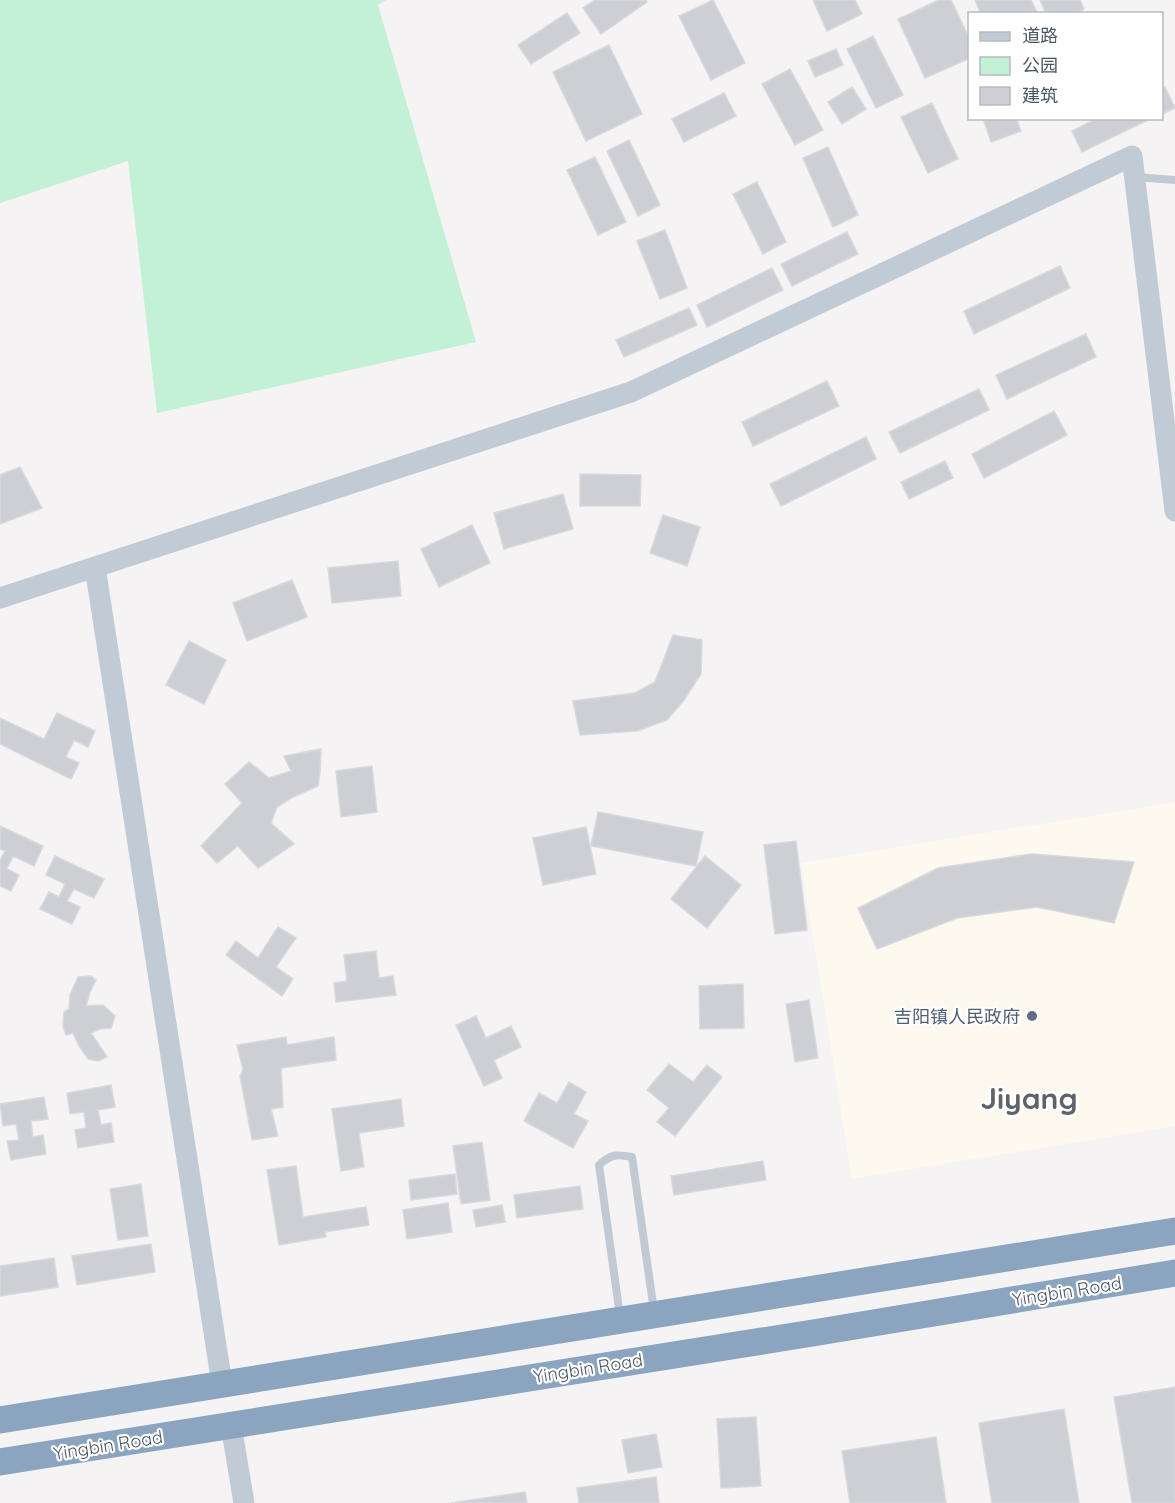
<svg xmlns="http://www.w3.org/2000/svg" width="1175" height="1503" font-family="Quicksand,'Noto Sans SC',sans-serif">
  <style>
    .commercial { fill: #fdf9ef }
    .green { fill: #c3f1d5 }
    .building { fill: #cdcfd5; stroke: #d7d9de; stroke-width: 1.5 }
    .lines { fill: none; stroke-linecap: round; stroke-linejoin: round }
    .lane { stroke: #c1cad2; stroke-width: 8 }
    .secondary { stroke: #c1cbd6; stroke-width: 21 }
    .highway { stroke: #8ba5c1; stroke-width: 27 }
    .service-dot { fill: #5c6f8a; stroke: #fff; stroke-width: 2 }
    .labels { text-anchor: middle; dominant-baseline: central; stroke-width: 4.5; stroke-linejoin: round; paint-order: stroke }
    .service-label { font-size: 18px; fill: #4e5e75; stroke: #fff; text-anchor: end }
    .street-label { font-size: 18px; fill: #4a5661; stroke: #fff }
    .town-label { font-size: 30px; font-weight: bold; fill: #5f6368; stroke: #fff }
  </style>
  <rect width="100%" height="100%" fill="#f5f3f3"/>
  <path class="commercial" d="M1175,802V1126L852,1179L801,863Z"/>
  <path class="green" d="M0,0H386L378,5L476,342L157,413L128,161L0,203Z"/>
  <path class="building" d="M595,0H646L647,2L601,34L583,8Z
    M713,0L745,63L711,80L679,16Z
    M813,0H855L862,14L827,31Z
    M939,0H951L970,40V58L925,78L898,19Z
    M975,0H1031L1038,14H981Z
    M1040,0H1080L1084,9L1074,14H1046Z
    M567,13L580,33L531,64L518,45Z
    M873,36L903,95L876,108L847,49Z
    M609,45L642,114L586,141L553,72Z
    M836,49L843,65L815,77L808,61Z
    M790,69L823,130L795,145L762,84Z
    M852,87L866,109L842,124L828,102Z
    M1165,87L1175,108L1162,114V89Z
    M724,93L736,116L684,142L672,119Z
    M932,103L958,159L928,173L901,117Z
    M983,118H1016L1021,131L991,142Z
    M1098,118H1152L1082,152L1072,131Z
    M629,140L660,205L638,216L607,151Z
    M828,147L858,215L833,227L803,158Z
    M595,157L626,222L598,235L567,170Z
    M757,182L786,242L763,254L733,194Z
    M665,230L687,288L660,299L637,241Z
    M847,232L858,254L792,286L781,264Z
    M1060,266L1070,288L974,334L964,311Z
    M772,268L783,290L707,327L697,305Z
    M689,308L697,325L624,357L616,340Z
    M1086,334L1096,357L1007,399L996,375Z
    M827,381L839,406L753,446L742,422Z
    M979,389L989,410L900,453L889,432Z
    M1054,411L1067,435L984,478L972,454Z
    M866,437L876,459L781,506L770,484Z
    M945,461L953,478L909,499L901,482Z
    M20,467L42,508L0,524V475Z
    M580,474L641,475L640,506H580Z
    M563,494L573,529L504,549L494,513Z
    M663,515L700,527L687,566L650,553Z
    M472,525L490,563L439,587L421,549Z
    M398,561L401,596L332,603L328,568Z
    M292,580L307,617L247,641L233,603Z
    M673,635L702,640L701,674L684,700L667,720L637,731L580,735L573,701L635,693L655,682Z
    M189,641L226,660L204,704L166,685Z
    M57,713L95,731L88,747L74,740L66,757L79,763L71,779L0,744V718L44,739Z
    M321,749L320,772L318,786L291,798L277,807L271,823L294,844L258,868L238,846L217,863L201,846L242,803L225,784L249,762L269,778L291,771L284,756Z
    M372,766L377,812L341,817L336,771Z
    M598,812L703,832L696,866L591,846Z
    M0,826L43,846L34,866L13,856L7,869L19,875L11,891L0,886V861L5,851L0,849Z
    M586,827L596,874L543,885L533,838Z
    M796,841L807,930L775,934L764,845Z
    M1032,854L1134,862L1114,923L1037,907L957,918L877,949L858,908L938,868Z
    M55,856L104,879L94,898L74,889L67,901L80,907L72,924L40,909L49,892L59,897L65,884L46,875Z
    M705,856L741,885L707,928L671,899Z
    M278,927L296,938L276,967L293,979L282,996L226,955L236,941L258,958Z
    M376,951L379,978L393,976L396,995L336,1002L334,983L347,981L344,955Z
    M91,976L96,980L90,992L86,1006L103,1005L115,1016L111,1028L100,1029L91,1033L107,1057L98,1061L88,1059L79,1046L73,1033L66,1035L63,1026L64,1012L69,1009L70,995L78,977Z
    M743,984L744,1028L700,1029L699,986Z
    M809,1000L818,1058L795,1062L786,1004Z
    M476,1016L486,1038L511,1026L521,1047L494,1060L502,1078L484,1086L456,1025Z
    M286,1037L287,1045L334,1037L336,1060L281,1068L283,1107L271,1109L278,1136L252,1140L240,1076L243,1069L237,1045Z
    M669,1064L693,1082L707,1065L722,1077L675,1136L657,1122L669,1108L647,1090Z
    M569,1082L586,1092L574,1114L588,1121L573,1148L524,1121L539,1093L557,1103Z
    M111,1085L115,1107L98,1110L101,1125L111,1123L114,1142L78,1148L75,1130L86,1128L84,1112L70,1114L67,1093Z
    M44,1097L48,1119L31,1121L33,1137L43,1135L46,1154L11,1160L7,1141L19,1140L16,1124L3,1126L0,1104Z
    M401,1099L404,1126L359,1133L364,1167L341,1171L332,1109Z
    M482,1142L490,1200L461,1204L453,1146Z
    M763,1161L766,1180L674,1195L671,1176Z
    M296,1166L303,1217L366,1207L369,1225L325,1232L326,1237L279,1245L267,1170Z
    M455,1174L457,1194L411,1200L409,1180Z
    M141,1184L148,1236L118,1240L110,1189Z
    M580,1186L583,1209L517,1218L514,1195Z
    M448,1203L452,1232L407,1239L403,1210Z
    M502,1205L505,1222L476,1227L473,1210Z
    M151,1244L155,1272L77,1285L72,1256Z
    M54,1258L58,1287L0,1296V1266Z
    M1175,1387V1503H1132L1114,1397Z
    M1064,1409L1079,1503H992L979,1423Z
    M756,1417L761,1486L721,1488L717,1419Z
    M656,1434L662,1467L628,1473L622,1440Z
    M936,1437L946,1503H850L842,1451Z
    M656,1477L659,1503H579L577,1488Z
    M525,1492L527,1503H451Z"/>
  <g class="lines">
    <path class="lane" d="M1136,177L1175,180
      M620,1316L599,1165C611,1154 617,1154 632,1157L654,1311"/>
    <path class="secondary" d="M95,567L222,1384
      M0,598L631,392L1132,156L1175,511
      M231,1425L244,1503"/>
    <path class="highway" d="M0,1420L1175,1231
      M0,1462L819,1332L1175,1273"/>
  </g>
  <circle class="service-dot" cx="1032" cy="1016" r="6"/>
  <g class="labels">
    <g class="service-label">
      <text x="1020" y="1016">吉阳镇人民政府</text>
    </g>
    <g class="street-label">
      <text transform="translate(1067 1291) rotate(-9)">Yingbin Road</text>
      <text transform="translate(588 1368) rotate(-9)">Yingbin Road</text>
      <text transform="translate(108 1445) rotate(-9)">Yingbin Road</text>
    </g>
    <g class="town-label">
      <text x="1029" y="1098">Jiyang</text>
    </g>
  </g>
  <rect x="968" y="12" width="195" height="108" fill="#ffffff" stroke="#b7bbc0" stroke-width="1.5"/>
  <rect x="980" y="32" width="30" height="9" fill="#c1cbd6" stroke="#b7bbc0" stroke-width="1.5"/>
  <text x="1022" y="42" font-size="18" fill="#4a5661">道路</text>
  <rect x="980" y="57" width="30" height="18" fill="#c3f1d5" stroke="#b7bbc0" stroke-width="1.5"/>
  <text x="1022" y="72" font-size="18" fill="#4a5661">公园</text>
  <rect x="980" y="87" width="30" height="18" fill="#cdcfd5" stroke="#b7bbc0" stroke-width="1.5"/>
  <text x="1022" y="102" font-size="18" fill="#4a5661">建筑</text>
</svg>
